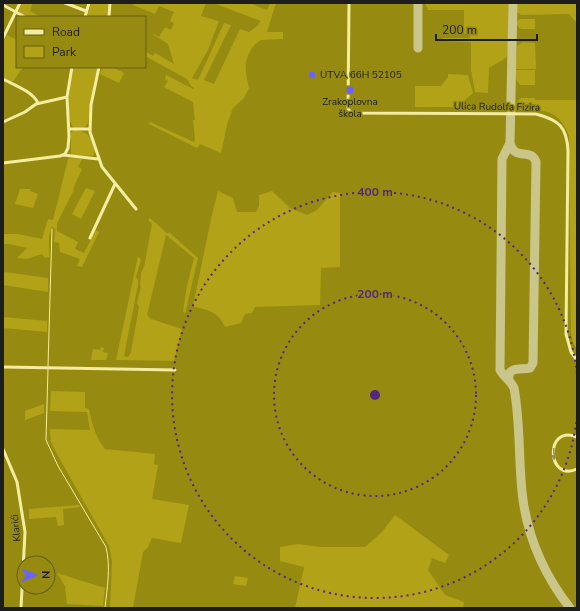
<svg xmlns="http://www.w3.org/2000/svg" width="580" height="611" font-family="'Nunito Sans',sans-serif">
  <style>
    .green { fill: #b1a217 }
    .lines { fill: none; stroke-linecap: round; stroke-linejoin: round }
    .stream { stroke: #f8ec90; stroke-width: 1 }
    .taxiway { stroke: #cac588; stroke-width: 9 }
    .street { stroke: #f4ec9f; stroke-width: 3 }
    .oneway { fill: #938f64 }
    .ring { fill: none; stroke: #55267e; stroke-width: 2; stroke-dasharray: 2 4 }
    .poi-dot { fill: #6c62ff; stroke: #968b10; stroke-width: 1.5 }
    .labels { text-anchor: middle; dominant-baseline: central; stroke-width: 3; stroke-linejoin: round; paint-order: stroke }
    .poi-label { font-size: 10px; fill: #1d1d1d; stroke: #968b10; text-anchor: start }
    .street-label { font-size: 10px; fill: #1d1d1d; stroke: #968b10 }
    .centre { fill: #55267e; stroke: #968b10; stroke-width: 2 }
    .ring-label { font-size: 12px; text-anchor: middle; font-weight: bold; fill: #55267e; stroke: #968b10; stroke-width: 3; stroke-linejoin: round; paint-order: stroke }
  </style>
  <rect width="100%" height="100%" fill="#968b10"/>
  <path class="green" d="M22,3H32V5L30,11L41,17H28L19,12L18,11Z
    M91,3H109L108,17H87Z
    M134,3H206L201,16L219,21L208,50L192,78L198,80L224,23L231,25L204,80L214,84L240,29L249,32L257,26L261,21L213,3H249L267,10L270,3H276L267,32H283V39L261,40C251,45 244,61 246,71C246,77 248,82 249,88L244,98L234,107L232,110L227,125L221,153L200,144L197,148L149,124L150,122L194,142L195,139L193,120H195L193,102L164,87L168,81L165,79L166,75L193,89L194,88L191,86L187,79L145,56V51L153,56L155,53L174,64L168,44L154,35V34L159,37L165,27L171,30L174,23L170,21L174,12L159,6L155,14L133,5Z
    M425,3H509L508,54L506,58L489,68L488,93L475,92L471,70V42L443,41V38H470V36L464,33V10H428Z
    M516,3H577V23L569,14L521,15L517,12Z
    M520,19H535V29H522L519,28L516,22Z
    M7,35L17,40V67H23L12,83L3,78V43Z
    M523,42L535,43L536,69H516L517,46Z
    M74,67H98L94,83L88,123L84,128H74C64,118 70,81 74,67Z
    M102,67H112L124,73L119,83L100,74Z
    M516,70H535V85H520L516,79Z
    M448,74L468,75L473,93L457,107H415V86H441L448,77Z
    M521,98H535V100H577V349L573,343L571,333L569,136C558,107 542,110 516,110V102Z
    M74,130C89,131 92,138 95,152L93,156L73,155L71,154V133Z
    M72,158L82,159L78,167L82,169L73,189L74,190L57,223V231L78,242L75,249L84,253L96,230L99,232L82,267L77,266L80,259L60,252L59,243L54,242L55,229L53,227L51,228L50,235H49V257L45,258L42,254L26,259L17,258L27,248L9,244H3V234H18L42,239L48,219L53,220L68,159Z
    M86,188L95,191L81,219L72,214Z
    M20,189H31L30,191L38,194L33,208L15,204Z
    M218,191L233,198L237,212H256L259,206V195L272,191L290,208L307,215L317,210L333,192L340,193V267L321,268L320,305L255,307L252,313L245,314L241,323L225,327C218,311 209,311 193,306L211,219Z
    M150,218L168,234L169,232L198,258L185,314L183,311L187,286L194,258L166,235L147,315L151,319L182,329L174,361L116,360L138,256L141,260L136,277L138,280V285L124,356L128,357L131,352L139,307L137,303L141,286L140,285L141,273L144,267L152,224L148,220Z
    M5,272L48,278V292L3,285V274Z
    M3,317L47,321V332L3,328Z
    M101,347L104,348L103,352L108,353L106,360H91L93,349L100,350Z
    M51,391L85,392V408L89,409C92,424 95,436 105,449L155,454L154,464L158,465L152,499L189,505L181,543L152,538L148,547L143,552L133,608H110L112,561L109,546L57,454L51,442L50,429L90,430L87,412L50,411Z
    M44,404V413L25,420V411Z
    M79,505L80,507L63,509L64,525L58,526L56,517L29,519V509Z
    M395,515L449,555L445,563L432,558L428,570L445,595L464,602L463,608H295L304,567L280,561V547L298,544L321,547H365L382,532Z
    M57,573L105,588L103,606L67,604L65,586Z
    M235,576L248,578L246,586L233,584Z"/>
  <g class="lines">
    <path class="stream" d="M48,366L52,229
      M48,369L46,440L58,466L106,547C111,568 107,588 105,608"/>
    <path class="taxiway" d="M513,3L510,143L502,159L500,370C504,377 511,381 514,388C521,425 518,463 523,500C529,542 545,576 570,608
      M418,48V3
      M509,380C507,366 520,370 530,368L533,363L536,162C531,147 515,162 510,143"/>
    <path class="street" d="M65,3L86,11
      M349,3L348,108L351,113L536,114C559,120 567,127 568,151L566,334L571,352L577,360
      M3,5L25,17
      M85,17L89,3
      M109,17L110,3
      M3,38L20,3
      M99,67L91,105L90,132L102,167L136,209
      M3,79C14,85 32,91 38,103
      M3,122L25,112L36,104L67,97
      M69,129H89
      M63,155L98,159
      M3,163L60,156L65,154L68,148L69,136L67,97L72,67
      M90,238L115,184
      M3,367L175,370
      M577,437C544,424 547,483 577,469
      M3,449L17,482L25,532L21,608"/>
  </g>
  <defs><path id="oneway-solid" d="M-6-.8H1V-3.2L6.5 0L1 3.2V.8H-6Z"/></defs>
  <use class="oneway" href="#oneway-solid" transform="translate(554 454) rotate(87)"/>
  <g class="ring">
    <circle cx="375" cy="395" r="101"/>
    <path d="M577 416A203 203 0 1 1 577 374"/>
  </g>
  <g class="poi-dot">
    <circle cx="312" cy="75" r="4"/>
    <rect x="346" y="86" width="8" height="8" rx="2"/>
  </g>
  <g class="labels">
    <g class="poi-label">
      <text x="320" y="75">UTVA 66H 52105</text>
      <text x="350" y="102" text-anchor="middle">Zrakoplovna<tspan x="350" dy="12">škola</tspan></text>
    </g>
    <g class="street-label">
      <text transform="translate(497 107) rotate(1)">Ulica Rudolfa Fizira</text>
      <text transform="translate(16 528) rotate(-95)">Klarići</text>
    </g>
  </g>
  <circle cx="375" cy="395" r="6" class="centre"/>
  <g class="ring-label">
    <text x="375" y="196">400 m</text>
    <text x="375" y="298">200 m</text>
  </g>
  <rect width="580" height="611" fill="none" stroke="#1d1d1d" stroke-width="8"/>
  <rect x="16" y="16" width="130" height="52" fill="#968b10" stroke="#665f15"/>
  <rect x="24" y="29" width="20" height="6" fill="#f4ec9f" stroke="#665f15"/>
  <text x="52" y="36" font-size="12" fill="#1d1d1d">Road</text>
  <rect x="24" y="46" width="20" height="12" fill="#b1a217" stroke="#665f15"/>
  <text x="52" y="56" font-size="12" fill="#1d1d1d">Park</text>
  <g transform="translate(36 575) rotate(89)"><circle r="19" fill="#968b10" stroke="#665f15"/>
  <path d="M0-3L7 15L0 10L-7 15Z" fill="#6c62ff"/>
  <text y="-6" font-size="11" font-weight="bold" text-anchor="middle" fill="#1d1d1d">N</text>
  </g>
  <path d="M436 34v6h101v-6" fill="none" stroke="#1d1d1d" stroke-width="2"/>
  <text x="442" y="34" font-size="12" fill="#1d1d1d" stroke="#968b10" stroke-width="3" paint-order="stroke">200 m</text>
</svg>
